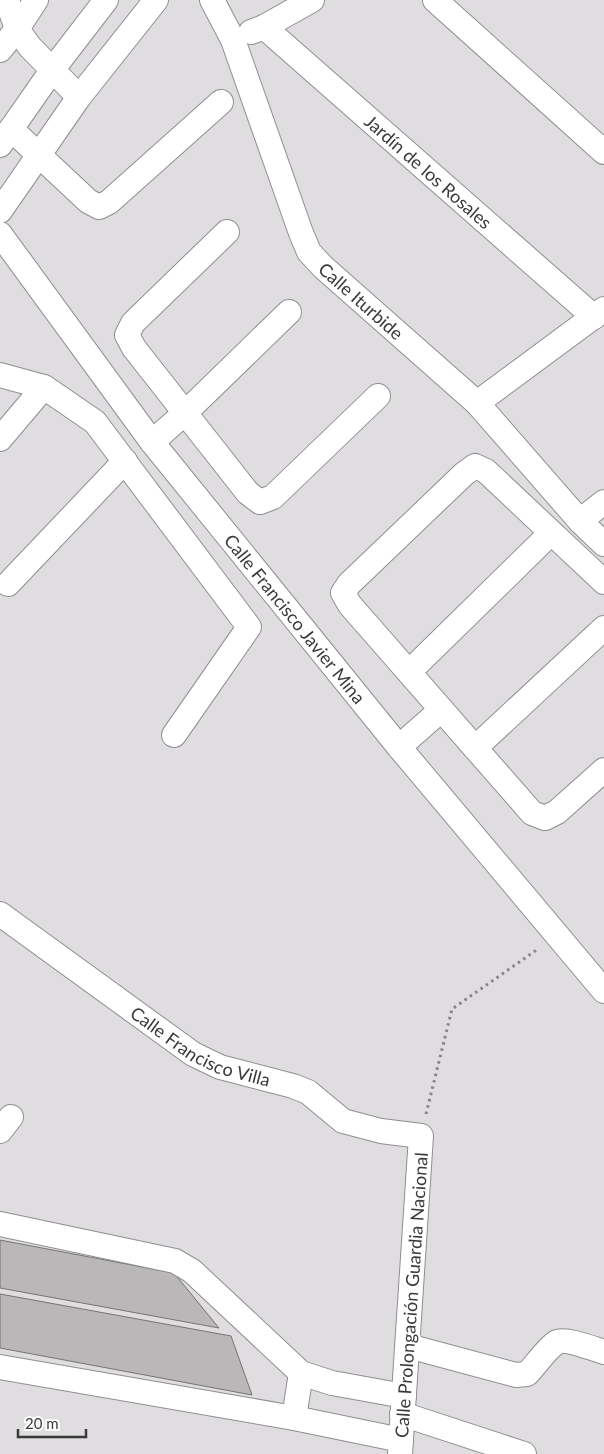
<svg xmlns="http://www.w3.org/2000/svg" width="604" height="1454" font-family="Lato,sans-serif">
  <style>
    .building { fill: #bab7b8; stroke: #757374 }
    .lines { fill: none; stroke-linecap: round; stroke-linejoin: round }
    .minor-casing { stroke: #8f8e90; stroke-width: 26 }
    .path { stroke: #868486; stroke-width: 3; stroke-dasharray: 2.5 4; stroke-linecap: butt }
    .minor { stroke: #fff; stroke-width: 24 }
    .labels { text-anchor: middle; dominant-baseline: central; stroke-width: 5; stroke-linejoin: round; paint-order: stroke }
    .street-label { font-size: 18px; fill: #3b3a3b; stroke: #fff }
  </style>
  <rect width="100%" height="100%" fill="#dfdde0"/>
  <path class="building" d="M0,1240L174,1273L219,1328L0,1288Z
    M0,1294L231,1336L252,1395L0,1348Z"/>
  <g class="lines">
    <defs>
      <g id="minor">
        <path d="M7,0L17,29L30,47L79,97"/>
        <path id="s1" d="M212,0L233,40L301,233L309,252L323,267L477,403L580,521L604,544"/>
        <path d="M435,0L604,152"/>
        <path id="s2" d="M264,27L594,317"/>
        <path d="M251,32L264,27L312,0"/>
        <path d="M0,50L17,29L36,0"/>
        <path d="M11,129L88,201L99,207L109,202L221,102"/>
        <path d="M0,145L53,69L106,0"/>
        <path d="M0,211L79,97L156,0"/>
        <path d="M227,232L133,323L127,335L134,348L248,493L260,502L273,497L378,396"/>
        <path id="s3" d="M0,234L152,442L399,747L604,991"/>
        <path d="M0,375L44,387L95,422L249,627L174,735"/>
        <path d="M477,403L604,309"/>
        <path d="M0,439L44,387"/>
        <path d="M152,442L185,413L289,312"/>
        <path d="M580,521L604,502"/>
        <path d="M604,582L486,471L475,466L464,474L349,584L343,593L350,605L532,813L545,818L557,812L604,770"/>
        <path d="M8,584L125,461"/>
        <path d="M409,672L551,533"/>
        <path d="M399,747L441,710"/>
        <path d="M475,748L604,628"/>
        <path id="s4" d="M0,914L193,1054L220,1067L293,1086L308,1092L343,1121L381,1131L421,1136L400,1454"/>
        <path d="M0,1131L11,1117"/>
        <path d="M0,1224L175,1261L192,1271L301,1373L332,1383L404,1396"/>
        <path d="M408,1346L516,1375L527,1374C535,1366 547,1348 557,1342C566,1338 594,1349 604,1352"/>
        <path d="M0,1367L294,1418L401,1440"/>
        <path d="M402,1414L524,1454"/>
        <path d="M294,1418L301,1373"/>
      </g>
    </defs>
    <use href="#minor" class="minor-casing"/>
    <path class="path" d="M426,1114L452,1009L538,949"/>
    <use href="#minor" class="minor"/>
  </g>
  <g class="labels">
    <g class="street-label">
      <text stroke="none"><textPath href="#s2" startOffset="219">Jardín de los Rosales</textPath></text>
      <text stroke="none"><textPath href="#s1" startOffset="342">Calle Iturbide</textPath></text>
      <text stroke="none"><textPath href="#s3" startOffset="485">Calle Francisco Javier Mina</textPath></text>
      <text stroke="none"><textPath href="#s4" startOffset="242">Calle Francisco Villa</textPath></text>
      <text transform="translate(411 1295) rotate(-86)">Calle Prolongación Guardia Nacional</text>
    </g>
  </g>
  <path d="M18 1429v8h68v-8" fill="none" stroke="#3b3a3b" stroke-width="2.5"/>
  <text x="25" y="1429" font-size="15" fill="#3b3a3b" stroke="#ffffff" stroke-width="4" paint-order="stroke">20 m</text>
</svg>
